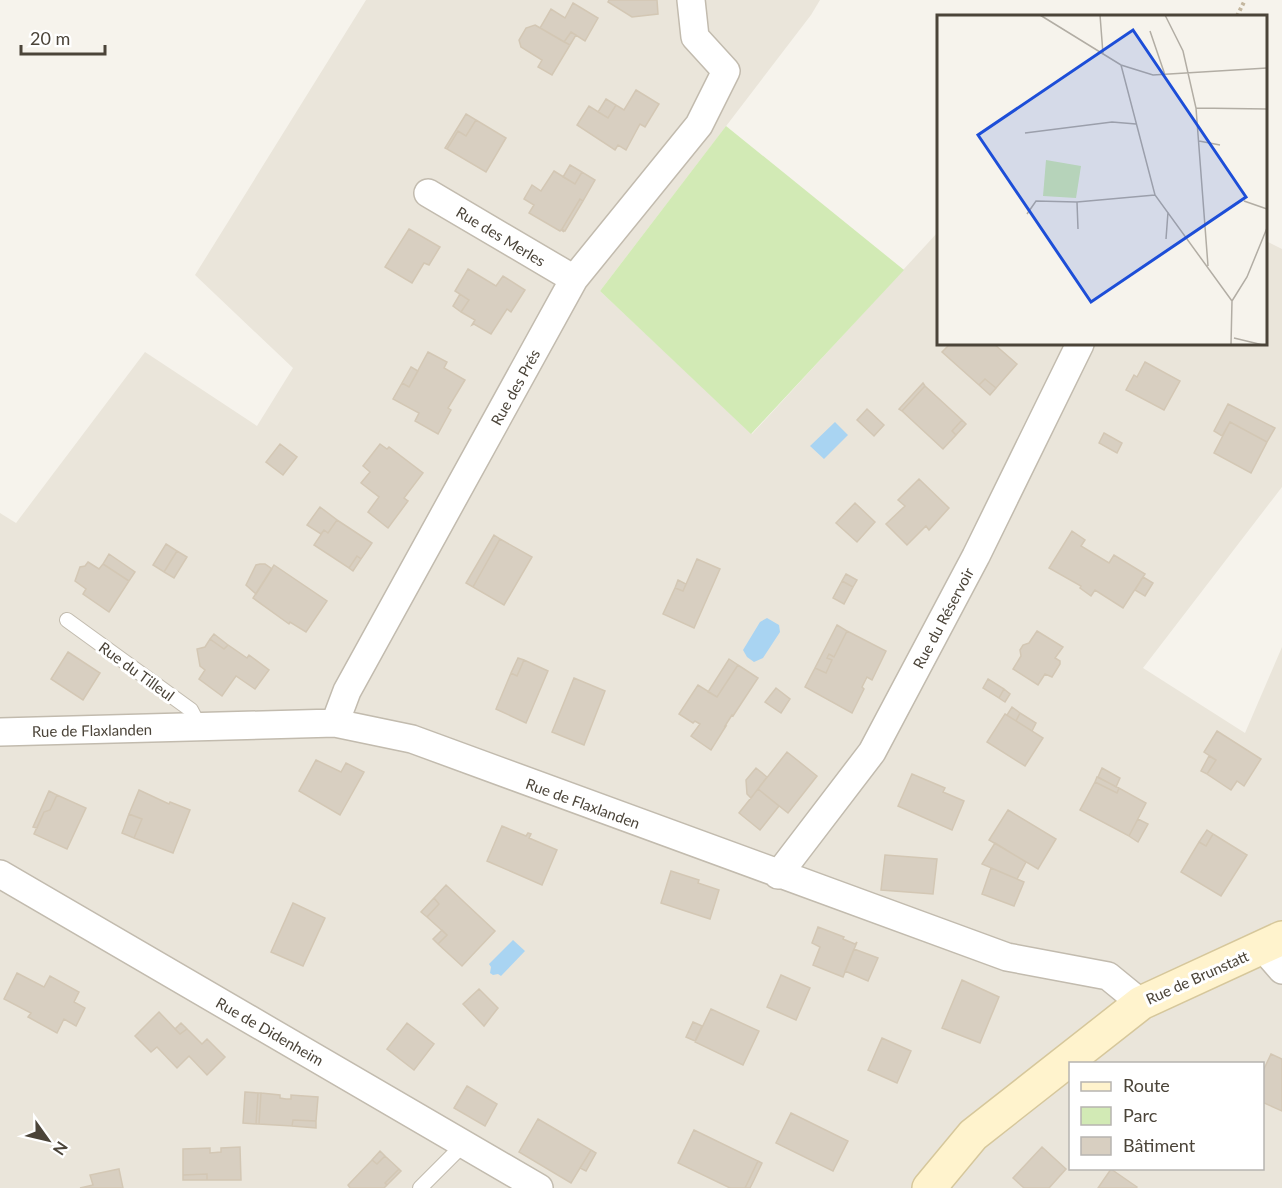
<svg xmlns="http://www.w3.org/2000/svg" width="1282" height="1188" font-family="Lato,sans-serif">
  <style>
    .residential { fill: #eae5da; fill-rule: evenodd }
    .green { fill: #d2eab5 }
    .water { fill: #a9d4f2 }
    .building { fill: #d8cfc1; stroke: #d3c7b4; stroke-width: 1.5 }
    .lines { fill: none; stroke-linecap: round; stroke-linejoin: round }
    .lane-casing { stroke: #c2bbae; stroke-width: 16 }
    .street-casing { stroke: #c2bbae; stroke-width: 30 }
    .secondary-casing { stroke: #d6c79b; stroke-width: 36 }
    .path { stroke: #c4b79f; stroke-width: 4; stroke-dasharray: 3 3; stroke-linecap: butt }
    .lane { stroke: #fff; stroke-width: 14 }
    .street { stroke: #fff; stroke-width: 27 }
    .secondary { stroke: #fff3cd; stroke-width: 33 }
    .labels { text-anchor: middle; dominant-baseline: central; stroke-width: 6; stroke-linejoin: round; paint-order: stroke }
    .street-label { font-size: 15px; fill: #4b4439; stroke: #fff }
    .inset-road { fill: none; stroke: #b2ada4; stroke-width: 1.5 }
    .view { fill: #1d4ed8; fill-opacity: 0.15; stroke: #1d4ed8; stroke-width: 3 }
    .inset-edge { fill: none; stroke: #4b4439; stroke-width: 3 }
  </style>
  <rect width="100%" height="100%" fill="#f6f3ec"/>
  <path class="residential" d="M366,0H820L811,15L600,291L752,434L938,232V344H1266V241L1282,249V487L1143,668L1245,733L1282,647V1188H0V513L16,523L145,352L257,426L293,368L195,275ZM1070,1064H1262V1168H1070Z"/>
  <path class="green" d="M726,126L904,270L751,434L600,291Z"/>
  <path class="water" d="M835,422L848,435L824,459L810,446Z
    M767,618L779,625L780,632L763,658L754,662L747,657L743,650L760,622Z
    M513,940L525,951L501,976L498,974L493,975L490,973L491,967L489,964Z"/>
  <path class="building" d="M609,0H657L658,14L632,17L608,2Z
    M573,3L598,18L585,41L571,32L564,42L540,28L551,9L565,18Z
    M535,25L570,45L552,75L538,67L542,60L521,47L519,40L526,28Z
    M571,32L576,35L570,45L564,42Z
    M636,90L659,104L645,127L640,124L626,150L618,145L615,150L577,125L589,106L608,118L616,105L624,110Z
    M606,99L616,105L608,118L598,112Z
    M466,114L476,120L466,136L458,131L447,149L445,148Z
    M476,120L506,138L486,172L447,149L458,131L466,136Z
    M570,165L582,172L575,184L563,177Z
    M554,171L575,184L582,172L595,180L583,201L580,199L562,229L564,232L561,230L560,231L529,213L534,205L524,199L532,185L541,191Z
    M580,199L583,201L565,231L562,229Z
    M409,229L440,247L429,265L424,263L412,283L385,267Z
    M468,269L496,286L503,276L525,290L511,312L507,309L491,334L474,324L472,325L475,320L461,312L469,300L455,291Z
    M460,294L469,300L461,312L453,306Z
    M950,344H994L1017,364L996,388L985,379L979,385L942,352Z
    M428,352L447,362L444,368L465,380L448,408L451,410L438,434L415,421L419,413L393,399L402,383L409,387Z
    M1145,362L1180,381L1164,410L1126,390L1134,375L1137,377Z
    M411,367L418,371L409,387L402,383Z
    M985,379L996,388L990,395L979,385Z
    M923,383L925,386L902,411L899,409Z
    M925,386L962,420L952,431L956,435L943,449L902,411Z
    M1228,404L1275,428L1267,442L1230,422L1222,436L1214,431Z
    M867,409L884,425L874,436L857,420Z
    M962,420L966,424L956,435L952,431Z
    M1230,422L1267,442L1251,473L1214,453Z
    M1104,433L1122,443L1117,453L1099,443Z
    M280,444L297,457L283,475L266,462Z
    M380,444L387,449L389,447L423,473L404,498L408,501L388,528L368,512L379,497L361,483L370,472L363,466Z
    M919,479L949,508L929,530L926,526L907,545L886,524L905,506L898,500Z
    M855,503L875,522L857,542L836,523Z
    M320,507L337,520L328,533L324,530L321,534L307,525Z
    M337,520L372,543L361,559L357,556L349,568L314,545L324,530L328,533Z
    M1072,531L1085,540L1081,546L1109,563L1114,555L1145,574L1123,608L1095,590L1091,596L1080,588L1081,586L1049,568Z
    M494,535L500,539L473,587L466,583Z
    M500,539L532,557L504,605L473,587Z
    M166,544L177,551L164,572L153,565Z
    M177,551L187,557L174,578L164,572Z
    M109,554L135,572L129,581L103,564Z
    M357,556L361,559L353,571L349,568Z
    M697,559L720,569L694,628L663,614L675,588L683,591Z
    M88,562L99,569L103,564L129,581L109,612L83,594L86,589L75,581L80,567L85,566Z
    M260,564H265L272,569L256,594L246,585L256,565Z
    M274,565L327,601L306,632L290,622L289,624L253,598Z
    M846,574L857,580L853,587L842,581Z
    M1143,577L1153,583L1145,596L1135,590Z
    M678,580L686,584L683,591L675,588Z
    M842,581L853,587L844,604L833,598Z
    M837,625L847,631L834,657L829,654L827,658L832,660L826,673L815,668Z
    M847,631L886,651L872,680L867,677L862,687L864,689L852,713L805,687L815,668L826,673L832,660L827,658L829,654L834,657Z
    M1037,631L1063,647L1055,658L1060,661V664L1052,677L1045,674L1038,685L1013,669L1021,656L1020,650L1023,645L1029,643Z
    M214,634L228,645L224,649L210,639Z
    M210,639L224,649L228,645L247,658L249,655L269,670L255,689L236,676L222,696L199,679L205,670L200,666L197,649L205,647Z
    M68,652L100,673L83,700L51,679Z
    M518,658L524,660L517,676L511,673Z
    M729,659L738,665L717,697L708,692Z
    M524,660L548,671L526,723L496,709L511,673L517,676Z
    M738,665L758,678L733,716L732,715L725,726H726L711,750L691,736L700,724L695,721L693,723L679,714L698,685L717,697Z
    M574,678L605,691L584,745L552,732Z
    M988,679L1004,689L999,698L983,688Z
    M776,688L790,699L781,713L765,702Z
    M1004,689L1010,694L1005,702L999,698Z
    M1012,707L1020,713L1016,721L1007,715Z
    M1020,713L1036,723L1032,731L1016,721Z
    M1005,714L1043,738L1025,766L987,742Z
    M1217,731L1261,759L1244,786L1237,781L1231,790L1207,774L1216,760L1204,752Z
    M787,752L817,776L788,813L758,789Z
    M1209,756L1216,760L1207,774L1201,771Z
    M316,760L341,772L346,763L364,772L340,815L299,791Z
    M756,768L767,777L751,798L747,794L746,780Z
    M1102,768L1120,778L1116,787L1098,777Z
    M912,774L945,788L943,792L964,801L952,830L898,806Z
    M1097,777L1119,788L1117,793L1095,782Z
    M1095,782L1117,793L1119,788L1146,803L1129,836L1080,810Z
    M758,789L779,806L760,830L739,813Z
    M139,790L169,804L170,802L190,810L173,853L134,838L142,819L129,814Z
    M49,791L57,795L50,810L44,812L37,828L33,827Z
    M57,795L86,808L67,849L34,834L44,812L50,810Z
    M1008,810L1056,839L1038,869L989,840Z
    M129,814L142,819L134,838L122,833Z
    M1138,819L1148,824L1138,842L1129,836Z
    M502,826L526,836L528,833L531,834L529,838L557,850L542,885L487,861Z
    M1207,830L1213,834L1206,846L1199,842Z
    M1213,834L1247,855L1221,896L1181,872L1199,842L1206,846Z
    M995,843L1026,862L1017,879L982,864Z
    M885,855L937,859L933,894L881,890Z
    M991,868L1024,882L1014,906L982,894Z
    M671,871L699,880L698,883L719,890L710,919L661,903Z
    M446,885L495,931L462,966L438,944L447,935L427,917L439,904L434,898Z
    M434,898L439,904L427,917L421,912Z
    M293,903L325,918L303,966L271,952Z
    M818,927L844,937L843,939L855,944L857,942L843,977L813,965L820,947L812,943Z
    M442,930L447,935L438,944L433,939Z
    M854,949L878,958L868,981L845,971Z
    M17,973L44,987L50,976L79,992L74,1002L85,1008L76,1026L64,1019L57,1033L28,1017L31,1013L4,999Z
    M781,975L810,988L796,1020L767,1007Z
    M962,980L999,997L980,1043L942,1028Z
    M479,989L498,1008L484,1026L463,1004Z
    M711,1009L759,1031L743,1065L695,1042Z
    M159,1012L180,1034L187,1029L202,1044L207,1039L225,1057L207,1075L189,1056L177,1068L157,1047L151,1052L135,1036Z
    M693,1022L702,1026L695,1041L686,1037Z
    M181,1023L187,1029L180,1034L175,1029Z
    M407,1023L434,1044L414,1070L387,1049Z
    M882,1038L911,1051L897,1083L868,1070Z
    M1271,1054L1282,1059V1111L1262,1102V1073Z
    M467,1086L497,1104L485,1126L454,1108Z
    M245,1092L258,1093L256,1124L243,1123Z
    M258,1093H261L259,1124H256Z
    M261,1093L280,1095V1098L286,1099H291V1095L318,1097L316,1121L293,1120L292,1126L259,1124Z
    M791,1113L848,1141L833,1171L776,1143Z
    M538,1119L591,1150L571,1183L519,1152Z
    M293,1120L316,1121V1128L292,1126Z
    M694,1130L758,1161L745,1188H730L678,1163Z
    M240,1147L241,1180H207V1174L183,1175V1149L210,1148V1153L221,1152V1148Z
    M1042,1147L1066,1169L1049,1188H1024L1013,1178Z
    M591,1150L596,1153L586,1171L580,1168Z
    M380,1151L385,1156L377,1164L372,1160Z
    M385,1156L399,1169L385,1183L387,1185L384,1188H350L348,1185L372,1160L377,1164Z
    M758,1161L762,1163L753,1182L750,1188H745Z
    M119,1169L123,1188H80L93,1185L90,1175Z
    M399,1169L401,1171L387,1185L385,1183Z
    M1111,1169L1137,1187L1136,1188H1098Z
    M207,1174V1180H183V1175Z"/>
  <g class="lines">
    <defs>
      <path id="lane" d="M67,620L191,710L200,727
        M420,1188L464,1144"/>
      <path id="street" d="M428,193L574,279
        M335,723L347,691L574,279L699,125L726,71L695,37L691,0
        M0,732L335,723L412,739L1007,957L1108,976L1141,1003
        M0,874L539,1188
        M778,875L872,752L976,556L1080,344
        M1262,947L1282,970"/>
      <path id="secondary" d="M929,1188L973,1135L1141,1003L1282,938"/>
    </defs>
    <use href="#lane" class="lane-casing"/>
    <use href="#street" class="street-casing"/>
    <use href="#secondary" class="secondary-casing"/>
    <path class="path" d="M1237,16L1245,0"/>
    <use href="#lane" class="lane"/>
    <use href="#street" class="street"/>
    <use href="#secondary" class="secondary"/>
  </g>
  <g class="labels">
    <g class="street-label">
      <text transform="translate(501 236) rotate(31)">Rue des Merles</text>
      <text transform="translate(515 387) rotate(-61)">Rue des Prés</text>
      <text transform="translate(943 618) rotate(-62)">Rue du Réservoir</text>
      <text transform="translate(137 671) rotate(36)">Rue du Tilleul</text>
      <text transform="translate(92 730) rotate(-1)">Rue de Flaxlanden</text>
      <text transform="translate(583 803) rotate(20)">Rue de Flaxlanden</text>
      <text transform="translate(1197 977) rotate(-24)">Rue de Brunstatt</text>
      <text transform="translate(270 1031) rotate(30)">Rue de Didenheim</text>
    </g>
  </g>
  <g transform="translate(937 15)">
    <rect width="330" height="330" fill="#f6f3ec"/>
    <path d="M109,145L144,151L139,183L106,181Z" fill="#d2eab5"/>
    <path class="inset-road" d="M103,0L184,50L216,60L330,53M163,0L166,39M228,0L246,36L259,93L271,251M213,16L228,60M184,50L218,180L295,286L294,330M259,93L330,94M88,118L175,107L199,109M262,126L283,130M307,186L330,194M140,187L141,214M90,199L99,186L140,187L218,180M229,224L231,197M295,286L310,262L330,213M297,323L326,330"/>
    <path class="view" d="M196,15L309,182L154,287L41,120Z"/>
    <rect width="330" height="330" class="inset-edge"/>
  </g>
  <rect x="1069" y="1062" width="195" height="108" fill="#ffffff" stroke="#b7b4b0" stroke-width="1.5"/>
  <rect x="1081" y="1082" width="30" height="9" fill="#fff3cd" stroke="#b7b4b0" stroke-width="1.5"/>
  <text x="1123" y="1092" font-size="18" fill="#4b4439">Route</text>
  <rect x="1081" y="1107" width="30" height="18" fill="#d2eab5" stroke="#b7b4b0" stroke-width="1.5"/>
  <text x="1123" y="1122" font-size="18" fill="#4b4439">Parc</text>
  <rect x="1081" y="1137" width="30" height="18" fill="#d8cfc1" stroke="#b7b4b0" stroke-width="1.5"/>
  <text x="1123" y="1152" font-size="18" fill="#4b4439">Bâtiment</text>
  <g transform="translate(48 1140) rotate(124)" stroke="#ffffff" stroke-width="4.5" paint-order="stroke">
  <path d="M0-4.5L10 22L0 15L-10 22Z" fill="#4b4439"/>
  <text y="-9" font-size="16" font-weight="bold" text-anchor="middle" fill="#4b4439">N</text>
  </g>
  <path d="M21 45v9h84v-9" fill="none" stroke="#4b4439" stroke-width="3"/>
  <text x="30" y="45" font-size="18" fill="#4b4439" stroke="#ffffff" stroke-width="4.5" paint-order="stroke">20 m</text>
</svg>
